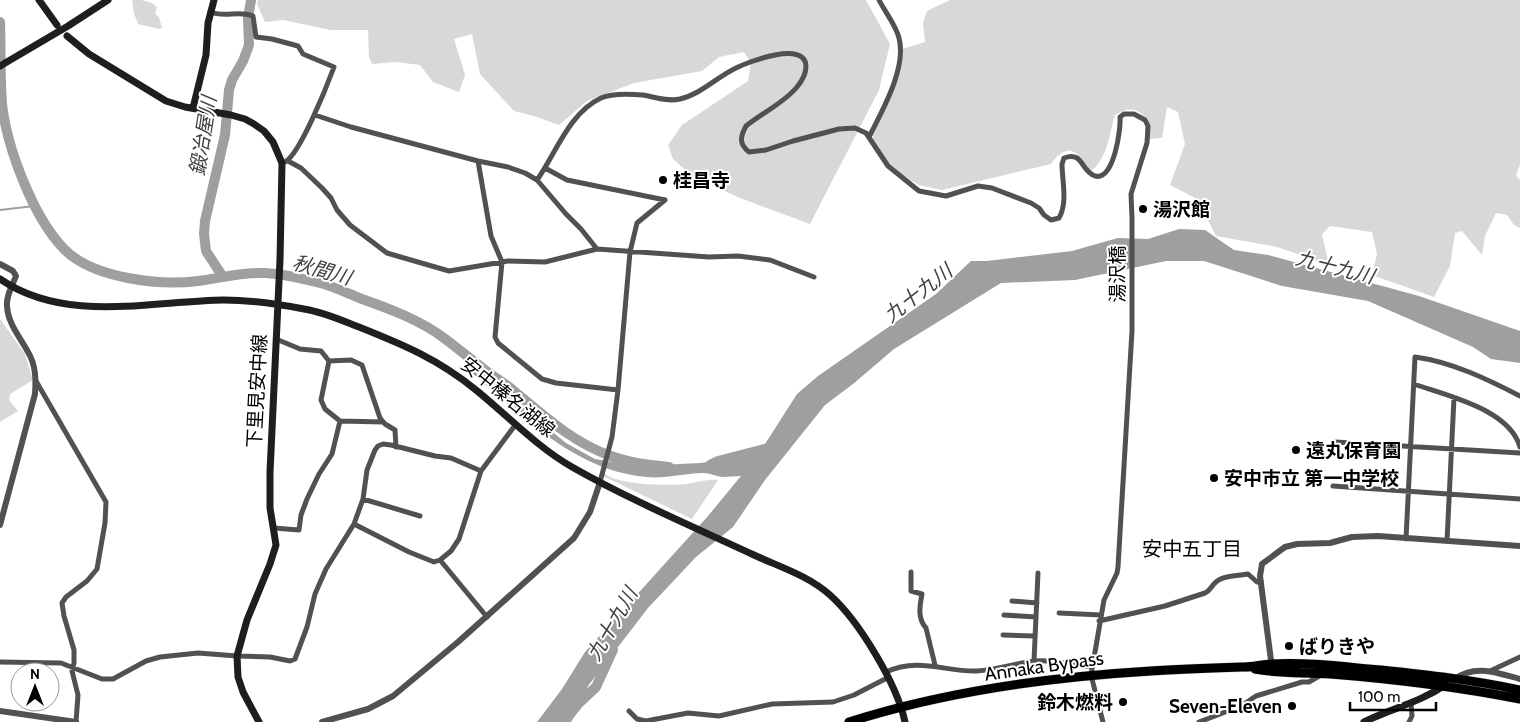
<svg xmlns="http://www.w3.org/2000/svg" width="1520" height="722" font-family="Cabin,'Noto Sans JP',sans-serif">
  <style>
    .green { fill: #d8d8d8 }
    .water { fill: #9f9f9f }
    .lines { fill: none; stroke-linecap: round; stroke-linejoin: round }
    .stream { stroke: #9f9f9f; stroke-width: 2 }
    .river { stroke: #9f9f9f; stroke-width: 10 }
    .trunk-casing { stroke: #dbdbdb; stroke-width: 10 }
    .minor { stroke: #515151; stroke-width: 5 }
    .tertiary { stroke: #515151; stroke-width: 6 }
    .secondary { stroke: #1e1e1e; stroke-width: 7 }
    .trunk { stroke: #000; stroke-width: 9 }
    .poi-dot { fill: #000; stroke: #fff; stroke-width: 2 }
    .labels { text-anchor: middle; dominant-baseline: central; stroke-width: 4; stroke-linejoin: round; paint-order: stroke }
    .poi-label { font-size: 19px; font-weight: bold; fill: #000; stroke: #fff; text-anchor: start }
    .street-label { font-size: 19px; fill: #000; stroke: #fff }
    .water-label { font-size: 20px; font-style: italic; fill: #404040; stroke: #fff }
    .neighbourhood-label { font-size: 20px; fill: #000; stroke: #fff }
  </style>
  <rect width="100%" height="100%" fill="#fff"/>
  <path class="green" d="M132,0C142,0 150,0 157,7L155,14L159,17L162,28L159,29L138,24L134,13Z
    M258,0H866L890,44L879,90L810,224L740,198L692,176L673,159L668,145L682,125L748,81L751,63L744,52L719,57L702,71L634,83L587,101L559,125L534,116L514,111L480,74L472,34L454,39L465,75L459,92L433,82L420,65L396,62L372,64L369,57L368,30H331L283,20L265,22L257,4Z
    M950,0H1520V164L1516,176L1520,180V228L1514,225L1507,215L1496,213L1485,236L1482,255L1462,231L1455,233L1450,266L1434,297L1372,275L1377,254L1372,232L1330,226L1322,234L1329,265L1277,247L1216,236L1197,199L1170,185L1185,144L1178,112L1167,107L1162,138L1149,139L1148,120C1136,107 1130,107 1115,115C1109,134 1108,158 1091,171L1086,170C1083,165 1081,159 1078,155C1068,145 1057,155 1051,164L942,190L919,185L899,173L881,157L873,140V130L891,86L902,49L925,42L923,23L927,11Z
    M0,319L25,354L33,380L10,394L9,400L18,411L0,422Z
    M604,473C616,485 670,486 687,484C698,482 707,479 718,480L692,519L603,476Z"/>
  <path class="water" d="M1179,229L1205,230L1234,250L1268,255L1419,296L1520,331V363L1491,359L1473,347L1368,301L1282,286L1204,261H1166L1075,280L1001,283L894,349L853,384L825,405L765,480L733,527L696,557L648,608L588,686L571,722H537L562,689L585,652L708,516L741,476C735,476 728,477 722,477C716,476 710,473 703,473C685,473 665,479 646,477C572,470 519,412 465,367L468,362L566,443L595,459L639,466L700,463L758,455L797,394L818,376L936,294L971,261H987L1072,251L1118,238L1148,239Z"/>
  <g class="lines">
    <path class="stream" d="M0,210L34,206"/>
    <path class="river" d="M0,22C1,49 0,77 2,104C7,148 33,217 64,249C92,278 159,286 198,281C220,278 242,272 265,273C285,274 305,279 324,284C337,288 349,294 362,299C390,309 420,320 444,338C456,347 468,357 480,366C489,374 500,380 509,387C541,413 571,442 611,456C629,463 650,465 669,467
      M223,277L206,251L204,234L205,221L225,135L229,90L232,80L243,61L249,45L248,18L251,0
      M710,465L718,461L769,448
      M564,722L579,703L596,687L613,650"/>
    <defs>
      <path id="trunk" d="M1255,669C1280,674 1305,672 1331,674C1394,679 1458,687 1520,699
        M849,722C946,691 1049,677 1151,671C1182,669 1214,668 1245,667C1254,667 1263,664 1272,664C1308,662 1345,667 1381,670C1428,675 1474,680 1520,690"/>
    </defs>
    <use href="#trunk" class="trunk-casing"/>
    <path class="minor" d="M210,12C225,18 238,10 253,16L256,37L272,39L298,46L303,54L334,67C327,86 300,154 285,162
      M315,115L351,127L478,161L508,167L525,173L537,180L566,214L581,229L597,249
      M869,137C882,111 907,68 899,38C896,25 885,12 879,0
      M288,161L301,168L322,188L331,198L337,210L350,225L387,253L449,271L508,261L545,262L597,249L709,257L738,256L770,260L814,277
      M478,161L491,236L502,262L495,337L498,343L542,379L556,383L618,390
      M545,168L567,180L665,200
      M537,180C556,153 569,113 601,98C612,93 631,94 643,95C655,97 667,102 680,99C701,94 717,77 736,68C748,62 805,40 806,66C806,73 802,81 797,87C784,103 762,113 746,126C740,137 739,144 749,152L766,150L793,141L839,129L855,128L866,133L888,166L919,191L946,196L978,186L992,188L1031,203L1039,208L1044,215L1051,220L1059,218C1068,203 1062,180 1062,164L1064,158C1084,151 1080,171 1095,176C1114,181 1121,129 1120,117L1124,114H1134L1145,120L1148,126L1147,143L1131,194L1132,218V331L1118,567L1117,573L1104,600L1091,675L1103,722
      M329,361L351,360L362,365L380,418L385,424L395,430L396,447
      M36,381L106,502L105,523L97,569L87,581L66,597L62,603L64,616L74,650V663L72,671L78,695L76,722
      M1414,384C1447,396 1509,409 1520,447
      M340,421L383,422
      M1335,442L1520,453
      M600,482L612,437L618,390L630,252L637,223L665,200
      M1333,486L1520,499
      M363,499L420,516
      M354,524L409,552L434,562L440,560L451,551L459,539L481,471L516,424
      M274,528L299,530L301,515L307,499L319,474L332,454L340,421L325,409L321,400L329,361L321,351L300,349L276,339
      M1406,539L1415,357C1452,362 1487,379 1520,396
      M1447,541L1454,398
      M440,560L487,617
      M911,572V591L922,594C920,605 917,618 926,628L935,665
      M1012,601L1037,603
      M1059,613L1101,615
      M1004,615L1036,617
      M1099,621L1165,606L1205,593C1210,591 1211,586 1216,582C1223,575 1238,576 1248,574L1257,582L1261,581
      M1003,635L1035,636
      M1034,661L1038,573
      M0,662L61,663L102,679H113L146,661L160,657L198,653L237,656L270,657L290,661L295,659L307,627L315,594L326,569L354,524L363,499L367,470L375,450L378,446L383,444L391,445L435,456L451,458L481,471
      M1490,671L1520,657
      M886,672C919,657 945,672 977,671C997,670 1016,663 1035,661C1055,659 1073,666 1092,667
      M629,711L637,719L646,721L688,713L719,716L772,704L833,702L854,695L889,677
      M1199,722L1241,706L1256,696L1302,682H1309L1321,675
      M1409,722L1412,716L1411,703"/>
    <path class="tertiary" d="M0,264L13,271L16,276C12,286 6,296 7,306C8,324 20,337 28,352C36,365 36,380 35,394L0,525
      M1272,668L1260,576L1262,564L1285,547L1297,544L1330,543L1352,537L1378,536L1520,546
      M1455,679C1475,664 1497,673 1520,679
      M0,711L76,722
      M322,722L368,709L393,696L458,642L574,538L590,512L600,482"/>
    <path class="secondary" d="M39,0L57,25
      M67,36L89,54L166,101L185,107L231,115L245,119L254,124L264,131L273,142L282,163L280,260L270,472V508L276,545L270,564L247,620L237,656L238,677L243,692L259,722
      M0,66L68,26L108,0
      M193,108L206,55L208,23L214,0
      M0,279C65,324 151,301 224,300C250,300 278,304 304,309C323,312 341,320 359,327C404,345 438,359 476,390C508,416 537,447 572,467C630,500 694,527 754,555C780,567 809,576 830,595C859,621 897,684 905,722
      M1364,722C1392,708 1419,703 1445,685"/>
    <use href="#trunk" class="trunk"/>
  </g>
  <g class="poi-dot">
    <circle cx="663" cy="180" r="5"/>
    <circle cx="1143" cy="209" r="5"/>
    <circle cx="1296" cy="450" r="5"/>
    <circle cx="1214" cy="478" r="5"/>
    <circle cx="1289" cy="646" r="5"/>
    <circle cx="1123" cy="702" r="5"/>
    <circle cx="1292" cy="706" r="5"/>
  </g>
  <g class="labels">
    <g class="poi-label">
      <text x="673" y="180">桂昌寺</text>
      <text x="1153" y="209">湯沢館</text>
      <text x="1306" y="450">遠丸保育園</text>
      <text x="1224" y="478">安中市立 第一中学校</text>
      <text x="1299" y="646">ばりきや</text>
      <text x="1113" y="702" text-anchor="end">鈴木燃料</text>
      <text x="1282" y="706" text-anchor="end">Seven-Eleven</text>
    </g>
    <g class="street-label">
      <text transform="translate(1117 274) rotate(-90)">湯沢橋</text>
      <text transform="translate(257 391) rotate(-87)">下里見安中線</text>
      <text transform="translate(508 397) rotate(39)">安中榛名湖線</text>
      <text transform="translate(1044 666) rotate(-8)">Annaka Bypass</text>
    </g>
    <g class="water-label">
      <text transform="translate(203 136) rotate(-81)">鍛冶屋川</text>
      <text transform="translate(1335 267) rotate(14)">九十九川</text>
      <text transform="translate(322 270) rotate(16)">秋間川</text>
      <text transform="translate(918 293) rotate(-38)">九十九川</text>
      <text transform="translate(612 624) rotate(-60)">九十九川</text>
    </g>
    <g class="neighbourhood-label">
      <text x="1192" y="549">安中五丁目</text>
    </g>
  </g>
  <g transform="translate(35 687)"><circle r="24" fill="#ffffff" stroke="#999999"/>
  <path d="M0-4L9 19L0 12L-9 19Z" fill="#000000"/>
  <text y="-8" font-size="14" font-weight="bold" text-anchor="middle" fill="#000000">N</text>
  </g>
  <path d="M1350 702v8h86v-8" fill="none" stroke="#000000" stroke-width="2.5"/>
  <text x="1358" y="702" font-size="15" fill="#000000" stroke="#ffffff" stroke-width="4" paint-order="stroke">100 m</text>
</svg>
